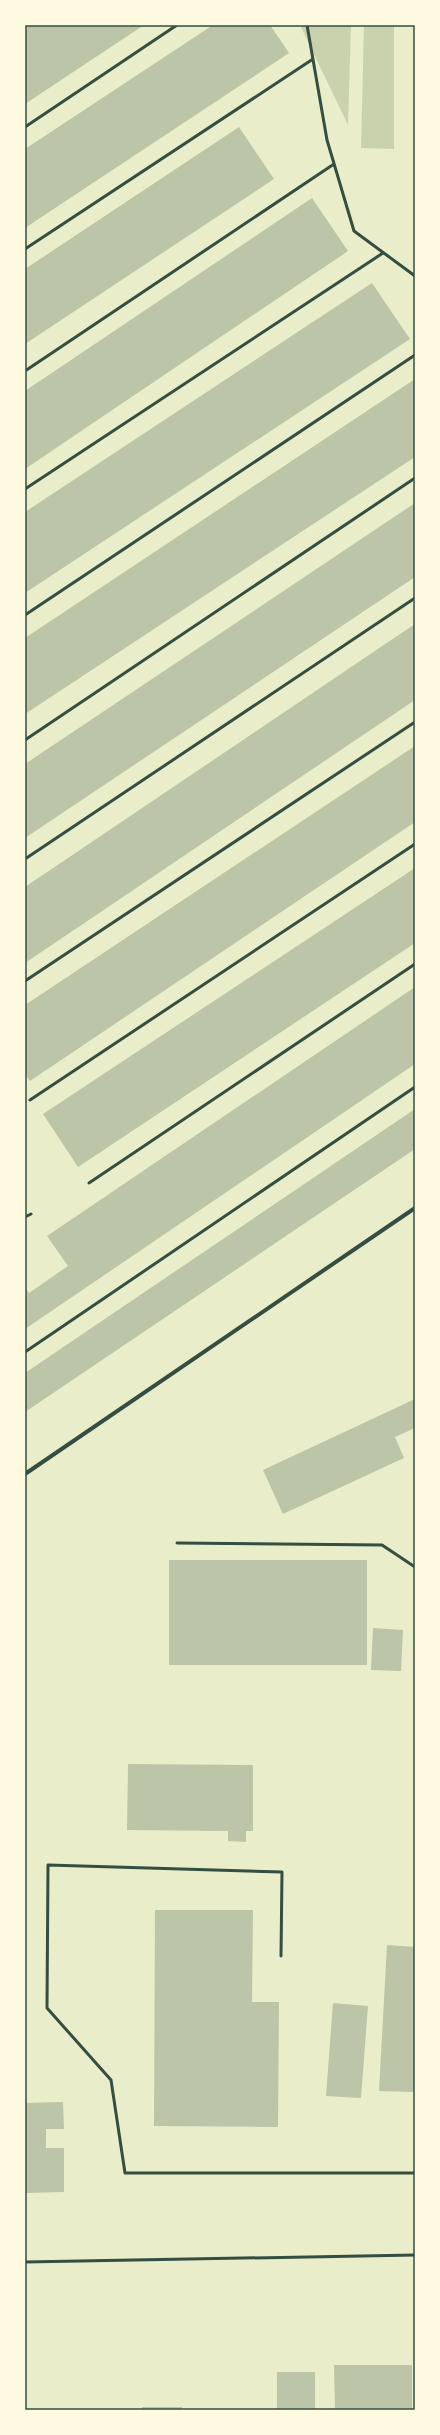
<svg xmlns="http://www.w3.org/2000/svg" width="440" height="2435" font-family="'Work Sans',sans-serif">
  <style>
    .green { fill: #cad2ad }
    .building { fill: #bcc5a7 }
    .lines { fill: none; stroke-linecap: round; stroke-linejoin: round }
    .service { stroke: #344e41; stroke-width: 3 }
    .minor { stroke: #344e41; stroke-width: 4 }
    .neatline { fill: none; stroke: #344e41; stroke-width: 1.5 }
  </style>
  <rect width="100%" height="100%" fill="#e9edc9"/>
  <path class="green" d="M300,25H351L348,125Z
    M364,25H394V149L361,148Z"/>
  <path class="building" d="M28,25H144L25,104V27Z
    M213,25H270L289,53L25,228V149Z
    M239,127L274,179L25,344V269Z
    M312,198L348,251L25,469V391Z
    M372,283L410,339L25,593V512Z
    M415,379V457L25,714V638Z
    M415,503V577L25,838V764Z
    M415,624V700L25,963V887Z
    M415,746V822L30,1081L25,1074V1005Z
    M415,868V943L78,1167L43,1114Z
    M415,987V1064L25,1329V1288L29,1293L68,1266L47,1236Z
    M415,1109V1149L25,1412V1373Z
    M415,1399V1428L395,1437L404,1458L283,1514L263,1470Z
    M169,1560H367V1665H169Z
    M373,1628L403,1630L401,1671L371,1670Z
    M128,1764L253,1765V1831H246V1842L228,1841V1831L127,1830Z
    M155,1910H253L252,2002H279L278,2127L154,2126Z
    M387,1945L415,1947V2092L379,2091Z
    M333,2003L368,2006L361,2098L326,2096Z
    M63,2102L64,2129H46V2148H64V2192L25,2193V2103Z
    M334,2365H412V2410H335Z
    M277,2372H315V2410H277Z
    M142,2407H182V2410H142Z"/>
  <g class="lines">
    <path class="service" d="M307,25L327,140L354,231L415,276
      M25,127L177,25
      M25,249L313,59
      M25,371L334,164
      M25,489L383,253
      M25,615L415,355
      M25,740L415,478
      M25,859L415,598
      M25,981L415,722
      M30,1100L415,844
      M89,1183L415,964
      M25,1217L31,1214
      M25,1352L415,1087
      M177,1543L382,1545L415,1567
      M281,1956L282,1872L48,1865L47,2008L111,2080L125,2173H415
      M25,2262L415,2255"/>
    <path class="minor" d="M25,1474L415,1208"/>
  </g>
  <rect width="440" height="2435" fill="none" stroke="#fefae0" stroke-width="52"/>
  <rect x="26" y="26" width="388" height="2383" class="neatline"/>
</svg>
